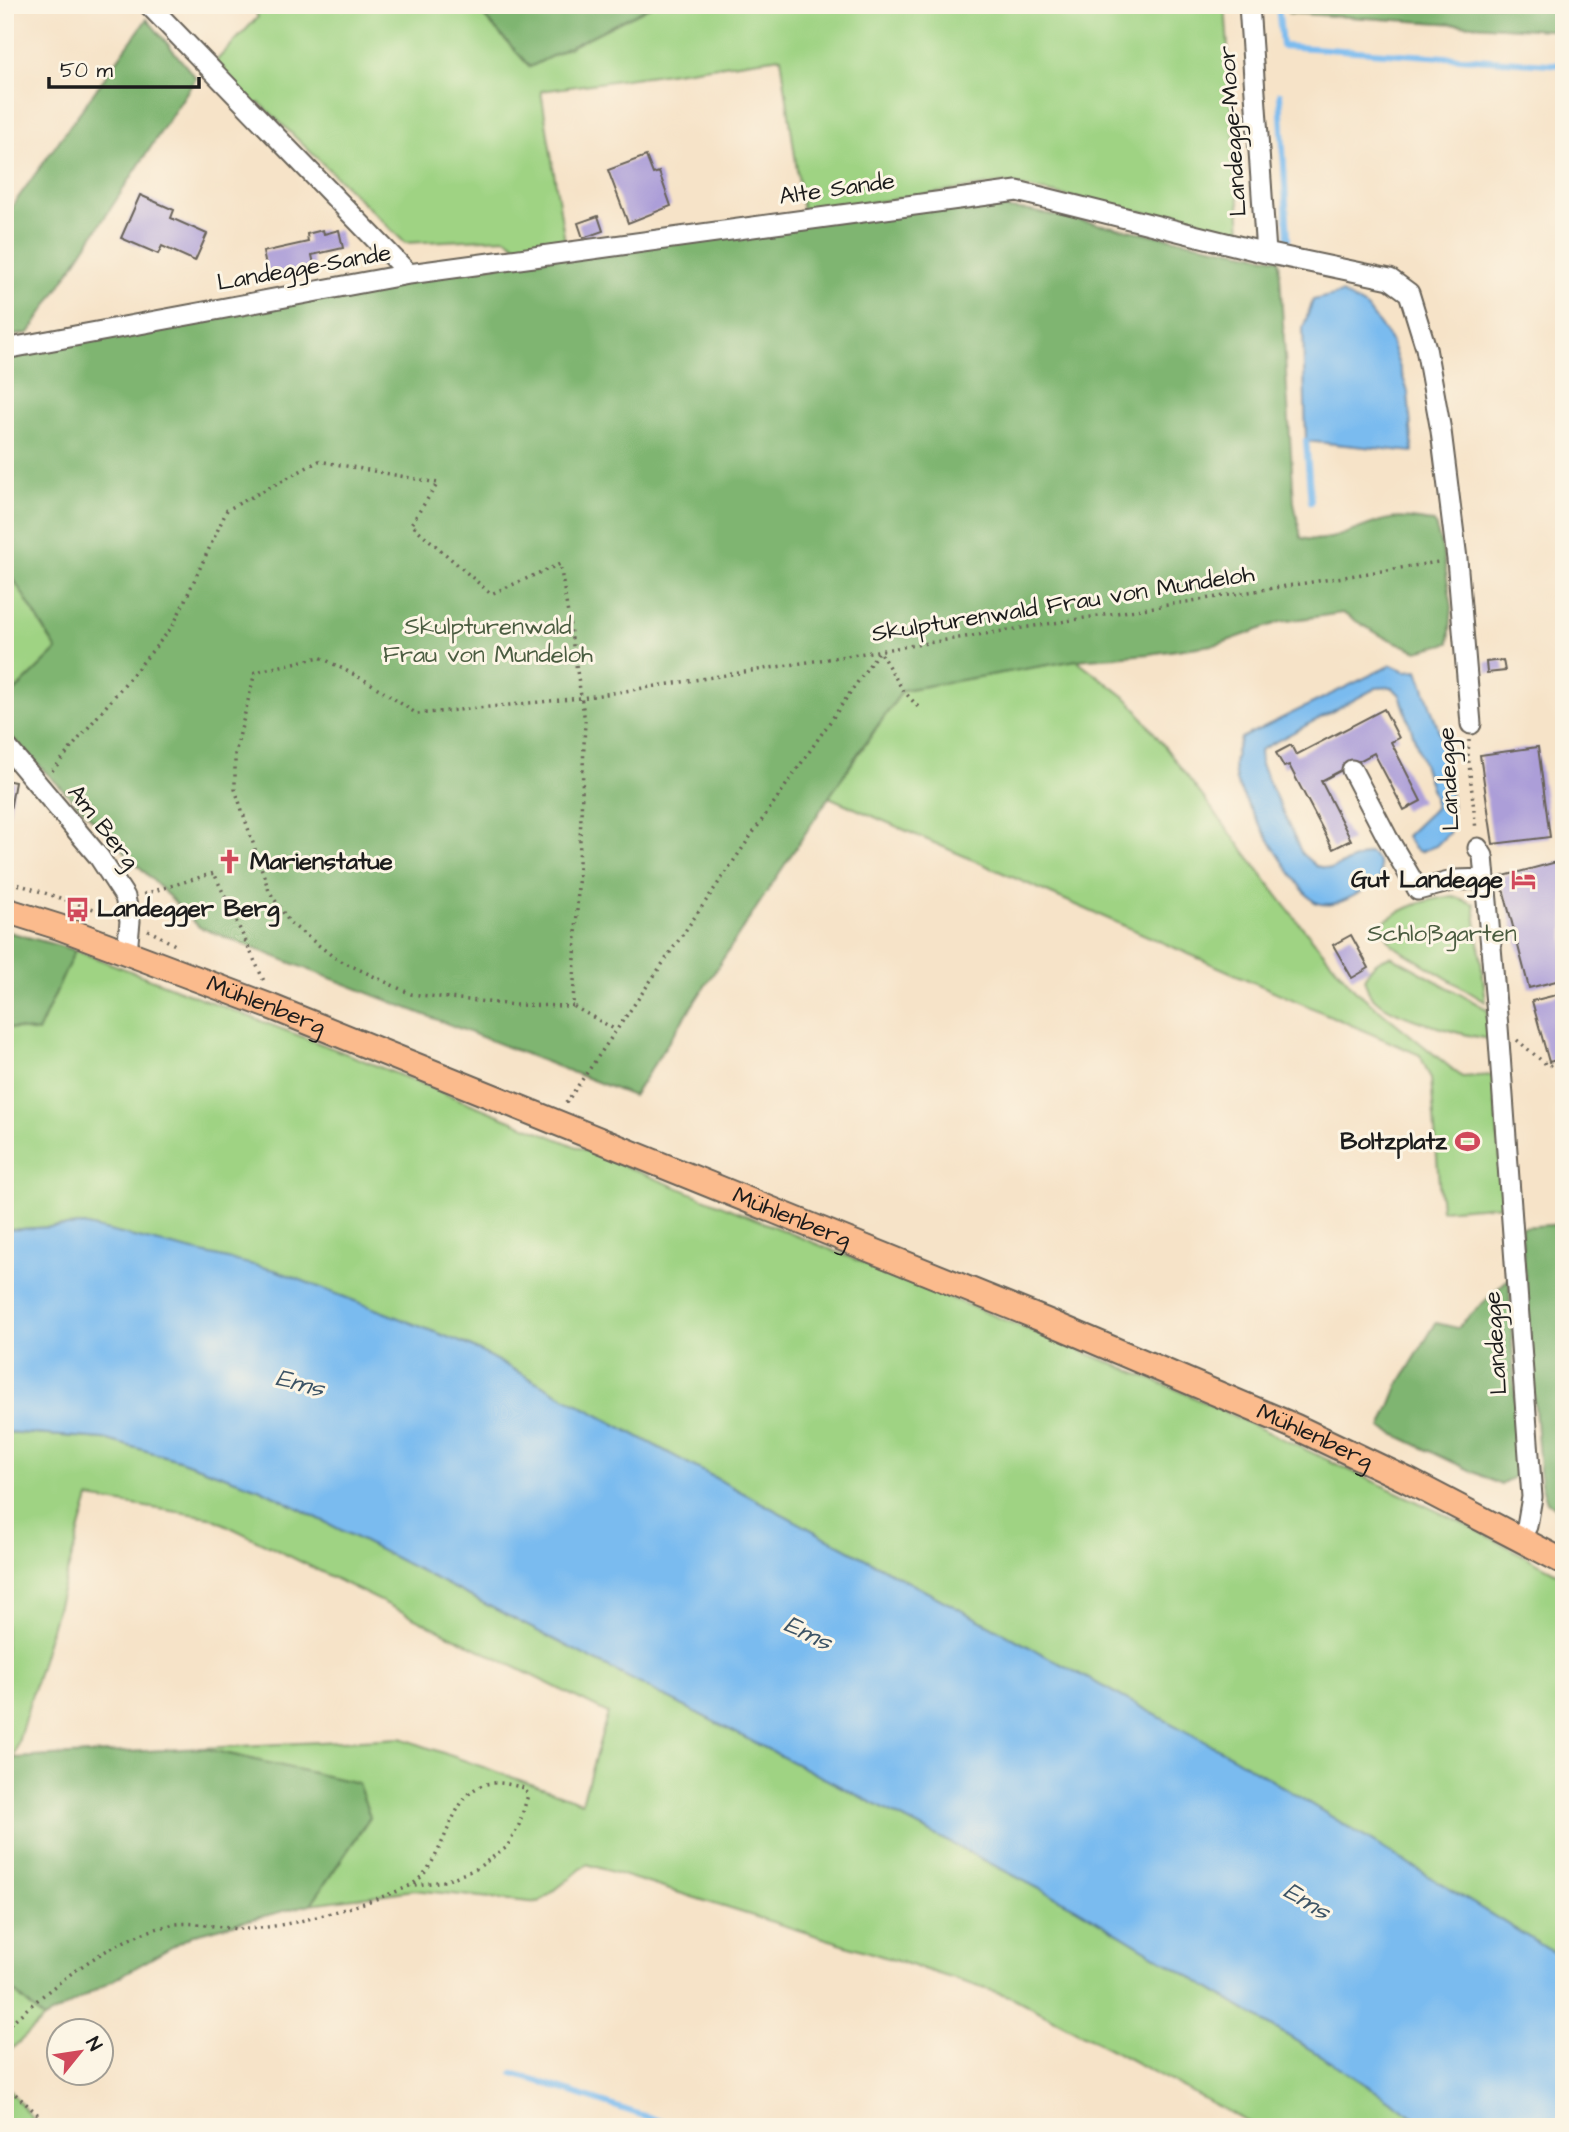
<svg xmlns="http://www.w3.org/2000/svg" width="1569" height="2132" font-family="'Architects Daughter',sans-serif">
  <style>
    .green { fill: #9fd383; stroke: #5e7850; stroke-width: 2 }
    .forest { fill: #7fb571; stroke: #4e6846; stroke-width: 2 }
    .water { fill: #7abbef; stroke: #4b6c86; stroke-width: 2 }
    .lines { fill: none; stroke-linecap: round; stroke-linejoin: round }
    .stream { stroke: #7abbef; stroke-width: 6 }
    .building { fill: #ac9ed8 }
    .minor-casing { stroke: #686258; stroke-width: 23 }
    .major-casing { stroke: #686258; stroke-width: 28 }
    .path { stroke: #686258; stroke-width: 3.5; stroke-dasharray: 2 5; stroke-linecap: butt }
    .minor { stroke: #fff; stroke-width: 19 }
    .major { stroke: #fbbb8d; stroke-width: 24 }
    .labels { text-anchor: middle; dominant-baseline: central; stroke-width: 6; stroke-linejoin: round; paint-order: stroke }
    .street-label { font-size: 24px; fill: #1c1c1c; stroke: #fcf5e5 }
    .park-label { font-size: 24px; fill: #4a5c40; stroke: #fcf5e5 }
    .poi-label { font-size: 24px; font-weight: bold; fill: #1c1c1c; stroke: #fcf5e5; text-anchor: start }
    .water-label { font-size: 26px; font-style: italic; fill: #3d5466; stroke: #fcf5e5 }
  </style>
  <rect width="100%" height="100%" fill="#fcf5e5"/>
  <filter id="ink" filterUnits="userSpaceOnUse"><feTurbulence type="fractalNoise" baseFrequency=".0143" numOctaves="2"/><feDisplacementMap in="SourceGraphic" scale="14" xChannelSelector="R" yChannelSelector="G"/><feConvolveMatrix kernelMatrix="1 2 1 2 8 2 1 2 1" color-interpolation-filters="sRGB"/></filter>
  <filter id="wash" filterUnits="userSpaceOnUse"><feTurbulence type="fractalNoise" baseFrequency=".00686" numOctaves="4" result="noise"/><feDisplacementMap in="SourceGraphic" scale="28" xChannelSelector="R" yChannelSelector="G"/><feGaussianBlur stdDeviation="1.57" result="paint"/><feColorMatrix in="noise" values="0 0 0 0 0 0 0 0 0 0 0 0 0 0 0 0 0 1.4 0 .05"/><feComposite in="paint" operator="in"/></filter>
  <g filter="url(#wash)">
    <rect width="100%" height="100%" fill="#f6e3c8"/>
    <path class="green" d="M252,5H474L530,67L653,5H1225L1241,232L1003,183L803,213L781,57L541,91L566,248L525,252L506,238L405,243L260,103L253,105L215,62L258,17Z
      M5,565L57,650L5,701Z
      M1077,660L1130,701L1298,922L1355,990L1462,1077L1493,1075L1504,1205L1441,1210L1431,1079L1420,1055L829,797L903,690Z
      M1453,896L1474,904L1486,1002L1392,945L1380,924C1405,906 1424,900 1453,896Z
      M75,950L355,1057L1180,1391L1467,1525L1564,1577V1959L1232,1756L468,1345L83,1225L5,1230V1027L38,1032Z
      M1391,956L1487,1009L1489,1039C1463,1035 1385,1016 1370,994C1367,990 1366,983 1364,979C1370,966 1378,960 1391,956Z
      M5,1432L104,1439L179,1460L261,1489L1075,1907L1341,2068L1430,2127H1257L1012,1997L587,1864L539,1903L414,1890L311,1904L370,1818L358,1783L202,1748L401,1738L582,1802L608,1713L210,1517L89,1498L5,1787Z
      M5,1983L44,2019L5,2055Z
      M5,2084L39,2127H5Z"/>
    <path class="forest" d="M474,5H653L530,67Z
      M1288,5H1564V31L1288,13Z
      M147,19L196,78L29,333L5,337V216Z
      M950,203L1031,211L1279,259L1294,502L1301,538C1333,546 1360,524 1390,519C1404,516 1421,521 1434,522L1442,548L1452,607L1449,643L1417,651L1382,636L1342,613L1280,622L1219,644L1149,654L1077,660L903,690L856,756L633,1096L199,927L5,731V701L57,650L5,565V357L346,286Z
      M5,931L75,950L38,1032L5,1027Z
      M1564,1224V1515L1547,1502L1541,1484L1521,1227Z
      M1509,1278L1518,1460L1515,1476L1501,1485L1381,1428L1399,1384L1436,1323L1457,1328Z
      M202,1748L358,1783L370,1817L311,1904L195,1934L44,2019L5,1983V1787L14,1758Z"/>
    <path class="water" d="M1342,293L1367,308L1390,339L1408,392L1413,452L1306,441L1303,328L1313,300Z
      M1391,665L1405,671L1418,670L1442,740L1452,807L1449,833L1436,846L1420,852L1414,849L1406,836L1435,808L1434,797L1400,695L1392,687L1376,688L1260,750L1261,765L1302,854L1316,866L1331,869L1369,853C1381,860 1382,869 1379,881C1362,890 1335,912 1315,902C1302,896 1240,796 1236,780C1232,764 1235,752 1241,738Z
      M83,1225L275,1270L468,1345L1232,1756L1564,1959V2127H1430L1341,2068L1075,1907L261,1489L179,1460L104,1439L5,1432V1230Z"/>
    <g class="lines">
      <path class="stream" d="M1278,5L1282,46L1564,65
        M1280,94L1288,239
        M1306,441L1311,502
        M513,2073L678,2127"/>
    </g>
    <g id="blocks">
      <path class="building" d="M646,156L653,174L659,172L671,206L628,223L608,170Z
        M140,195L174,210L171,218L207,234L195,261L162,246L158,254L121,238Z
        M598,216L603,231L583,238L578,223Z
        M323,230L324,234L339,230L343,248L312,255L315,269L269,280L263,252L308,242L307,234Z
        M1503,660L1505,671L1487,673L1486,662Z
        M1384,709L1399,738L1391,742L1421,801L1404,810L1374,753L1321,781L1351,840L1333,849L1289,765L1284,767L1276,753L1291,745L1296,755Z
        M1538,747L1550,837L1493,844L1480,755Z
        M5,780L15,782L7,827H5Z
        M1564,860V979L1529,988L1500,877Z
        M1351,935L1369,968L1352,978L1333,945Z
        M1564,993V1058L1549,1062L1532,1001Z"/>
    </g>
  </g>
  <g filter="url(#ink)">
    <use href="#blocks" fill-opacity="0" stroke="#686258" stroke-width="2"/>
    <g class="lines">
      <defs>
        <path id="minor" d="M149,5L409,274
          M1249,5L1266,253
          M5,349L409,274L1017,191L1266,253L1390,279L1409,293L1426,348L1441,431L1457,559L1471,724
          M5,745L99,857L125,897L130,921L127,952
          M1352,770L1387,837L1418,890L1456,880L1485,879
          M1478,848L1483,856L1498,1027L1532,1497L1527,1526L1520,1539"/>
        <g id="major">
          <path id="s1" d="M5,910L59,927L269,1006L1049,1322L1296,1427L1407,1480L1564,1562"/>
        </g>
      </defs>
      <use href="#minor" class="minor-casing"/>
      <use href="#major" class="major-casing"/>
      <path class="path" d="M1469,740L1468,754L1476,830
        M52,771L173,626L227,510L319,461L438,483L411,524L491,594L560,564L585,721L573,1006L616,1030
        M5,880L109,914
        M144,894L214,873L264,981
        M148,930L175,945
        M573,1006L515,1005L411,994L335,958L290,923L269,891L235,789V754L255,672L320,657L370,683L417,714L581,698L1438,562
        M1517,1040L1548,1066L1564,1062
        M566,1103L879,651L903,690L919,708
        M5,2028C53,1986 107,1939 171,1925C192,1920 222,1929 245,1929C289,1928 363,1905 405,1888C449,1870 445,1786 493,1783C503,1782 515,1786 525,1788L528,1795L519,1825L507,1847L476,1869L445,1881L408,1886
        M5,2085L52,2127"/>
      <use href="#minor" class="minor"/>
      <use href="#major" class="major"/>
    </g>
  </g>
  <defs>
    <symbol id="church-bare" viewBox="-9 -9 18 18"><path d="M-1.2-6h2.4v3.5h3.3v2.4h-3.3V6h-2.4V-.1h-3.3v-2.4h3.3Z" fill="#d1495b" stroke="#fcf5e5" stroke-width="2.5" paint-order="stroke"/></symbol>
    <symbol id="hotel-bare" viewBox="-9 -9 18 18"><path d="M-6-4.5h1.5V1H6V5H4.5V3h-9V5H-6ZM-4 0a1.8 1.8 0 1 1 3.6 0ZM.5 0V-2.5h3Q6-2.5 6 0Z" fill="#d1495b" stroke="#fcf5e5" stroke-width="2.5" paint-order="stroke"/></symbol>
    <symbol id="bus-bare" viewBox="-9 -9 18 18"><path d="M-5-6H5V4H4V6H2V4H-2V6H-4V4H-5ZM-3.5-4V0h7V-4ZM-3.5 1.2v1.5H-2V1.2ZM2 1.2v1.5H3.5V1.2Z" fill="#d1495b" stroke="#fcf5e5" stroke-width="2.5" paint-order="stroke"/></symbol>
    <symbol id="stadium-bare" viewBox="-9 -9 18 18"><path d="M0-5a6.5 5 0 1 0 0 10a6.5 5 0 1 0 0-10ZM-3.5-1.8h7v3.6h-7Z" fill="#d1495b" stroke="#fcf5e5" stroke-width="2.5" paint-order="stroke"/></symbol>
  </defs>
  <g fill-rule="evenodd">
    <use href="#church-bare" x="212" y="844" width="35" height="35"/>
    <use href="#hotel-bare" x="1506" y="862" width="35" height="35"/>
    <use href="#bus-bare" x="60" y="892" width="35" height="35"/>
    <use href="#stadium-bare" x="1450" y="1124" width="35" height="35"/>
  </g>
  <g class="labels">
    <g class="street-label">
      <text transform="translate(1233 131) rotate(-94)">Landegge-Moor</text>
      <text transform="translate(837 189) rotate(-8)">Alte Sande</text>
      <text transform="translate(304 268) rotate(-10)">Landegge-Sande</text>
      <text transform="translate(1063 604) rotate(-9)">Skulpturenwald Frau von Mundeloh</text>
      <text transform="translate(1449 779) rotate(-93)">Landegge</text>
      <text transform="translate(103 827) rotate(52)">Am Berg</text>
      <text stroke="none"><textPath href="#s1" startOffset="278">Mühlenberg</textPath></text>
      <text stroke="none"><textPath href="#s1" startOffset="845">Mühlenberg</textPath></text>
      <text transform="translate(1496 1343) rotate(-94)">Landegge</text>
      <text stroke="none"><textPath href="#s1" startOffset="1412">Mühlenberg</textPath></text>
    </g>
    <g class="park-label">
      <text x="488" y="627">Skulpturenwald<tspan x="488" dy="28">Frau von Mundeloh</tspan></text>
      <text x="1442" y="934">Schloßgarten</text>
    </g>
    <g class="poi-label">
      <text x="250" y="862">Marienstatue</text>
      <text x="1503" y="880" text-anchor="end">Gut Landegge</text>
      <text x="97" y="909">Landegger Berg</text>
      <text x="1447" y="1142" text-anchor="end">Boltzplatz</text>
    </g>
    <g class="water-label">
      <text transform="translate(300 1383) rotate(15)">Ems</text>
      <text transform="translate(808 1633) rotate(26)">Ems</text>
      <text transform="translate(1307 1901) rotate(32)">Ems</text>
    </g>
  </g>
  <rect width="1569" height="2132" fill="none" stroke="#fcf5e5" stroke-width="28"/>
  <g transform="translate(80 2052) rotate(60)"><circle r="33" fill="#fcf5e5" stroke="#a29e95" stroke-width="2"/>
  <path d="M0-5L12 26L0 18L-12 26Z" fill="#d1495b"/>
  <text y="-10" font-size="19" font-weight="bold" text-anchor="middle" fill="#1c1c1c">N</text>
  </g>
  <path d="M49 77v10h150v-10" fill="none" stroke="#1c1c1c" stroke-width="3.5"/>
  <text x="60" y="77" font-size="21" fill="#1c1c1c" stroke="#fcf5e5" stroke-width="5" paint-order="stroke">50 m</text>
</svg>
